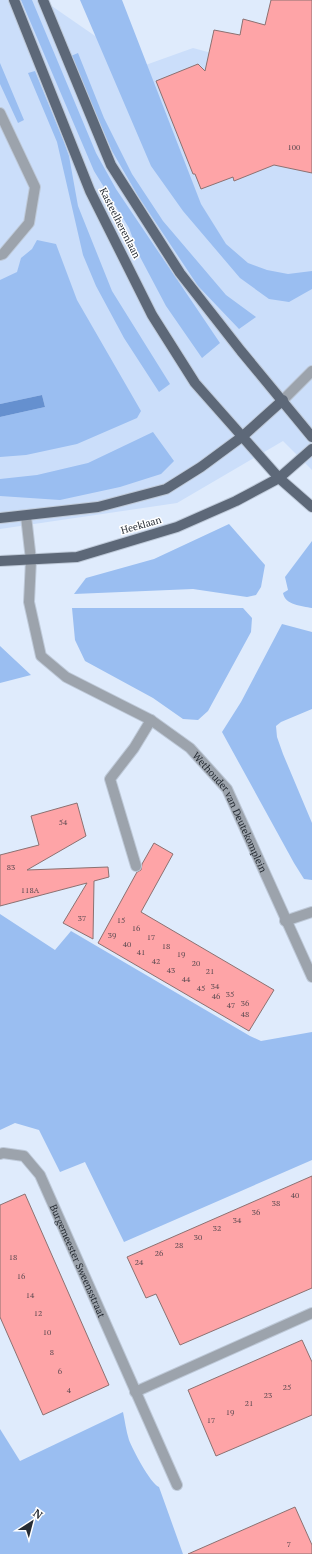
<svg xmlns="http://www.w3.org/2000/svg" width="312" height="1554" font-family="'PT Serif',serif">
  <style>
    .built { fill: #cbdefa }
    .green { fill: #9abef1 }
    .water { fill: #6590cf }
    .building { fill: #fea4a7; stroke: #8c7171 }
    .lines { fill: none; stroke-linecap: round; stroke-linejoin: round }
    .minor-casing { stroke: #bec9d8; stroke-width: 12 }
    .major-casing { stroke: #bec9d8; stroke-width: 12 }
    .minor { stroke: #9ca3ac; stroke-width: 10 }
    .major { stroke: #5d6878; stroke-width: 10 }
    .labels { text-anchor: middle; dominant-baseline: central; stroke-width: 3; stroke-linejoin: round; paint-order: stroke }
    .number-label { font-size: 8px; fill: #5c4a51 }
    .street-label { font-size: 10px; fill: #262c34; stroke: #fff }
  </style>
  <rect width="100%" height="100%" fill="#dfebfc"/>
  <path class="built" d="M0,0H43L140,67L193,48L312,80V470L283,441L177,503L0,529Z"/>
  <path class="green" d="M21,0H32L96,153L116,189L220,343L202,358L166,306L139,255L129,228L94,171Z
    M80,0H122L201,204L226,244L248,263L267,270L288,274L312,271V289L289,302L269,299L240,278L183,211L151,166Z
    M78,53L104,118L132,174L163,221L226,295L256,317L239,329L198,286L138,196L112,151L71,56Z
    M0,63L24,120L18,123L0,84Z
    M35,71L64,142L69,156L78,206L112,291L170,384L159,392L124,338L96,286L83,255L57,142L28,73Z
    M37,240L56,244L77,300L141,411L137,418L77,444L26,455L0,457V417L45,407L42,395L0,404V280L17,272L21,258L32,249Z
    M153,432L174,461L161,474L120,487L60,500L0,496V479L37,475L88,463Z
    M229,524L265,565L261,587L256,595L247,597L193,589L74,594L86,578L154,559Z
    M312,541V608C302,606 285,605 283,593L288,590L285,577Z
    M72,608H243L252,618L251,632L208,711L198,720L183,719L153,698L85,661L75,640Z
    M282,624L312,632V709L281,722L276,726L277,737L283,754L312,823V880L304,879L294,863L222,732L241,702Z
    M0,646L31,675L0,683Z
    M0,914L55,950L71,931L250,1036L261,1041L312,1032V1160L124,1242L85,1162L60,1172L39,1130L15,1123L0,1130Z
    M123,1412C125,1421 126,1431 129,1440C133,1450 150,1483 159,1487L183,1554H0V1429L20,1461Z"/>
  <path class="water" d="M42,395L45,407L0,417V404Z"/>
  <path class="building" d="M271,0H312V173L274,165L234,181L233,177L201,189L195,174H193L156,81L198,64L205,71L214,30L240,35L243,19L265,25Z
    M77,803L86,836L27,870L108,867L109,877L94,881L93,939L63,923L87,883L0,906V855L39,845L31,816Z
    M154,843L173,854L141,912L274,990L249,1031L98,943L137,872L141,870L142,864Z
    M312,1176V1288L180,1345L156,1294L146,1298L127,1257Z
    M25,1194L109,1385L43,1415L0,1317V1205Z
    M302,1340L312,1362V1415L216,1456L188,1390Z
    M295,1507L312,1545V1554H188Z"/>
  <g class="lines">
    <defs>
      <g id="minor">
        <path d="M0,113L35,187L29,223L3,254L0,255"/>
        <path d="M283,400L312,371"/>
        <path id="s1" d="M26,516L31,560L29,602L41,656L66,677L151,720L190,748L227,789L312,977"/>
        <path d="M136,866L110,779L134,748L151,720"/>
        <path d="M285,921L312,912"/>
        <path id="s2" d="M0,1154L3,1153L24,1156L40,1175L177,1485"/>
        <path d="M135,1392L312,1313"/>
      </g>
      <path id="major" d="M14,0L90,191L152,315L195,383L279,478L312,507
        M43,0L111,165L180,273L241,351L312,437
        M0,518L98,507L166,489L201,467L243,436L283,400
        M0,561L77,557L177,527L236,501L279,478L312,449"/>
    </defs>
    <use href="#minor" class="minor-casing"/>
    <use href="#major" class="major-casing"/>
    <use href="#minor" class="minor"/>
    <use href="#major" class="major"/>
  </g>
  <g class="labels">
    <g class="number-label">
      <text x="294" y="147">100</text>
      <text x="63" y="822">54</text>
      <text x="11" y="867">83</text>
      <text x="30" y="890">118A</text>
      <text x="82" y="918">37</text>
      <text x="121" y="920">15</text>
      <text x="136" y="928">16</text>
      <text x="112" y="935">39</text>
      <text x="151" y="937">17</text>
      <text x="127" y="944">40</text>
      <text x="166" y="946">18</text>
      <text x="141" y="952">41</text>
      <text x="181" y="954">19</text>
      <text x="156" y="961">42</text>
      <text x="196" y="963">20</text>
      <text x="171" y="970">43</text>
      <text x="210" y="971">21</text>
      <text x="186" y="979">44</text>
      <text x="215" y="986">34</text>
      <text x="201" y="988">45</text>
      <text x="230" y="994">35</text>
      <text x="216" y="996">46</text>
      <text x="245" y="1003">36</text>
      <text x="231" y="1005">47</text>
      <text x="245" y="1014">48</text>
      <text x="295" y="1195">40</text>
      <text x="276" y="1203">38</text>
      <text x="256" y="1212">36</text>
      <text x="237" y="1220">34</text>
      <text x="217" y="1228">32</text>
      <text x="198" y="1237">30</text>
      <text x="179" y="1245">28</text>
      <text x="159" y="1253">26</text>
      <text x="13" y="1257">18</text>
      <text x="139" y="1262">24</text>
      <text x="21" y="1276">16</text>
      <text x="30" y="1295">14</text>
      <text x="38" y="1313">12</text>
      <text x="47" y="1332">10</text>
      <text x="52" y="1352">8</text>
      <text x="60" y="1371">6</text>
      <text x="287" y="1387">25</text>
      <text x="69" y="1390">4</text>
      <text x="268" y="1395">23</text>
      <text x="249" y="1403">21</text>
      <text x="230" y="1412">19</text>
      <text x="211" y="1420">17</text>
      <text x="289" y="1544">7</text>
    </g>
    <g class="street-label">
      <text transform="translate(120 223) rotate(63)">Kasteelherenlaan</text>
      <text transform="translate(141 525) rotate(-16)">Heeklaan</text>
      <text stroke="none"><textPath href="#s1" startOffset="394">Wethouder van Deutekomplein</textPath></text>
      <text stroke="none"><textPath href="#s2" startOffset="143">Burgemeester Sweensstraat</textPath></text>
    </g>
  </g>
  <g transform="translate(32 1522) rotate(36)" stroke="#ffffff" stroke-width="3" paint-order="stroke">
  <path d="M0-3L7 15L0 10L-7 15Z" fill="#262c34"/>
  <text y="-6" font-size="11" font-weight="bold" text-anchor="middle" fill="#262c34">N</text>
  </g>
</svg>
